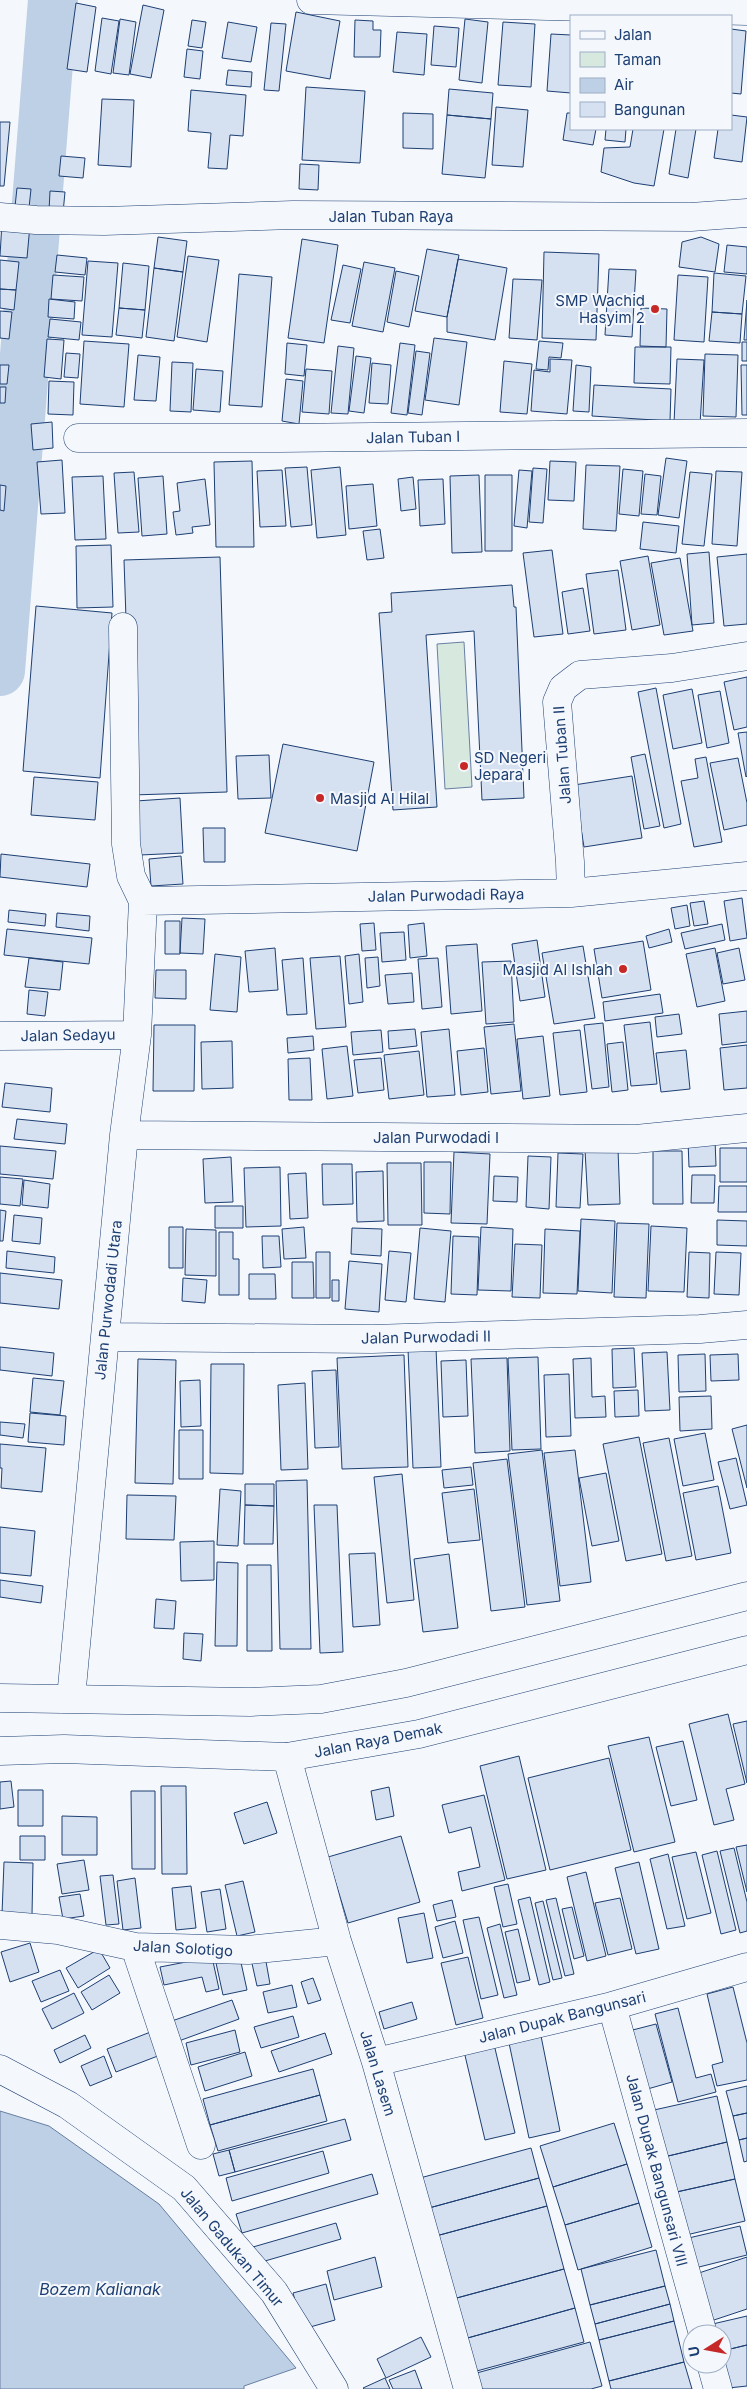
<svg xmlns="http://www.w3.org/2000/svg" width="747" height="2389" font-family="Inter,sans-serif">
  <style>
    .green { fill: #d7e8df; stroke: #687fa3 }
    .water { fill: #bed0e5; stroke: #687fa3 }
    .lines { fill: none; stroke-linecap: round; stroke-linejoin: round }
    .river { stroke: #bed0e5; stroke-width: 50 }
    .building { fill: #d5e0f0; stroke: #1d3f73 }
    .minor-casing { stroke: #1d3f73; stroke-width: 29 }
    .highway-casing { stroke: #1d3f73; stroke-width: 29 }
    .minor { stroke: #f4f7fb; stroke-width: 28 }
    .highway { stroke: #f4f7fb; stroke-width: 28 }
    .poi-dot { fill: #c62828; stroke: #f4f7fb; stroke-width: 2 }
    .labels { text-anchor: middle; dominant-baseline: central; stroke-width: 4; stroke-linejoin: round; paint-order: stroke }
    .street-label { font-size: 15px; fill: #1d3f73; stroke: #f4f7fb }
    .poi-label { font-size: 15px; fill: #1d3f73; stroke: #f4f7fb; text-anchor: end }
    .water-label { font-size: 16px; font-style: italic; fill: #1d3f73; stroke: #f4f7fb }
  </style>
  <rect width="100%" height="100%" fill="#f4f7fb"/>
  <path class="green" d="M464,642L472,787L445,789L437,644Z"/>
  <path class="water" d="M0,2111L49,2126L159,2204L296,2368L244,2386V2389H0Z"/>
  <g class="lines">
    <path class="river" d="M0,671L53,0"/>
  </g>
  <path class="building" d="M76,3L96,7L87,72L67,69Z
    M143,5L164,10L151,78L130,74Z
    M296,12L340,21L330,79L286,71Z
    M102,18L119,21L111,74L95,71Z
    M120,19L136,22L129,75L113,73Z
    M465,19L488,22L482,83L459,80Z
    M192,20L206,22L202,48L188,46Z
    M355,20L373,21V30H381L380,57H354Z
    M228,22L257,27L251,62L222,58Z
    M503,22L535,24L531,87L498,85Z
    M271,23L286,24L279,91L264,90Z
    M434,26L459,28L456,67L431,65Z
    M731,29L746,31L741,94L731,93Z
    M397,32L427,34L424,75L393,72Z
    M551,34L571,35V93L547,91Z
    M187,49L203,51L200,79L184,77Z
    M228,70L252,72L251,87L226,85Z
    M306,87L365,91L360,163L302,160Z
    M449,89L493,93L491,119L447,115Z
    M191,90L246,95L243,136L230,135L227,169L208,168L211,133L188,131Z
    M102,99L134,100L131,167L98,165Z
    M496,107L528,110L523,167L492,165Z
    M403,113L433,114V149L403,148Z
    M567,113H571V129H596L593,145L563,140Z
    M447,115L491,119L485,178L442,174Z
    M731,115L747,117L742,162L714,158L718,129H731Z
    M0,122H10L4,186H0Z
    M606,129H626L625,142L605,140Z
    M633,129H664L654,186L634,183L601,172L604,148L630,147Z
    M676,129H696L688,178L669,174Z
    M61,156L85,158L83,178L59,176Z
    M300,164L319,165L318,190L299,189Z
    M17,188L31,189L28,217L14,216Z
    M50,191L65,192L63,213L49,211Z
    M2,222L30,225L27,258L0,256Z
    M158,237L187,241L183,272L154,268Z
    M701,237L719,244L715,272L679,267L682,242Z
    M302,239L338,245L324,343L288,338Z
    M727,245L747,247V274L724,272Z
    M427,249L459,255L447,317L415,311Z
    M544,252L599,254L596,340L542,338Z
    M57,255L87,258L85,275L55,272Z
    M188,256L219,260L207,342L177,337Z
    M458,259L507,268L495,340L447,332V317Z
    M0,260L19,262L16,290L0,289Z
    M88,261L118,263L112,337L82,335Z
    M364,262L395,268L383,332L352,326Z
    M123,263L149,266L145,310L119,308Z
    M343,265L361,269L350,323L331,320Z
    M154,268L183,272L174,341L146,337Z
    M609,269L636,270L632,337L605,335Z
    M396,271L419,276L409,327L387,322Z
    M714,273L746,276L742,314L712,312Z
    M239,274L272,277L262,407L229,405Z
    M53,275L84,277L82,301L51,299Z
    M678,275L708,277L704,342L674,340Z
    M513,279L542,280L537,340L509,338Z
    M0,289L16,290L14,310L0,308Z
    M49,299L75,302L74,319L48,317Z
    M747,300V340H744Z
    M119,308L145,310L142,338L116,335Z
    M641,308L667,309L666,347L640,346Z
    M0,311L12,312L9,339L0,338Z
    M712,312L742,314L740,343L709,341Z
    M50,319L81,322L79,340L48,337Z
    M434,338L467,342L459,405L425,400Z
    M47,339L64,340L61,379L44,377Z
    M84,341L129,344L124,407L80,404Z
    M539,341L563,343L561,358L549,357L548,370L536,369Z
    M742,342H747V361H742Z
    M287,343L307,345L304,376L285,374Z
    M400,343L415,345L407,415L391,413Z
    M338,346L354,348L348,414L331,413Z
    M635,347H671L670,384L634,383Z
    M416,351L430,353L422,415L408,413Z
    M66,353L80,354L78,378L64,377Z
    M705,354L738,355L736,417L703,416Z
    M138,355L160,357L156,401L134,400Z
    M356,356L371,358L364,413L349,411Z
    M550,359L572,360L567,414L531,411L534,370L550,372Z
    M677,359L704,360L700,424L674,423Z
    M504,361L532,364L527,414L500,412Z
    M172,362L193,363L191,412L170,411Z
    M372,363L391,365L388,404L369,403Z
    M0,365H9L7,384H0Z
    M576,365L591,367L589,412L573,411Z
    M741,365H747V415H742Z
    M196,369L223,371L220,412L193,410Z
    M306,369L332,371L329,414L302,412Z
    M286,379L303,381L299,424L282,421Z
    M49,381L74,382L73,415L48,414Z
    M594,385L671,389L670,421L592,416Z
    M0,387H6L5,403H0Z
    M52,422L53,448L33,450L31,424Z
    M666,458L687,461L679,518L658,515Z
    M62,460L65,513L41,514L37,462Z
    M252,461L254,547H216L214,462Z
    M550,461L576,462L574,501L548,500Z
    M586,465L620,466L616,531L583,529Z
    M307,467L312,525L291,527L285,468Z
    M340,467L346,535L317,538L311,470Z
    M533,468L547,469L543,523L529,522Z
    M623,469L643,471L639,516L619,514Z
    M282,470L286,526L260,527L257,471Z
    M519,470L532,471L527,528L514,526Z
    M716,471L742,472L737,546L712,544Z
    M134,472L139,532L118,533L114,473Z
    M690,472L712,474L704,546L682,544Z
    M645,474L661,476L657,515L641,514Z
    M479,475L482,552L452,553L450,476Z
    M485,475H512V551H485Z
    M103,476L106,539L75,540L72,477Z
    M163,476L167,534L142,536L138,478Z
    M413,477L416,509L401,511L398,479Z
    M205,479L210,525L192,527L193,533L176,535L173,512L180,511L177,483Z
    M443,479L445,524L420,526L418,480Z
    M373,484L377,526L349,529L346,486Z
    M0,485L6,486L4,511L0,510Z
    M643,522L679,526L676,553L640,549Z
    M380,529L384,558L367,560L363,531Z
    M111,545L113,607L77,608L76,546Z
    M552,550L563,634L534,637L523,553Z
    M709,552L714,623L692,625L687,554Z
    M747,554V624L724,626L717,557Z
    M648,556L660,625L632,630L620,561Z
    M220,557L227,792L132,795L124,560Z
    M680,558L693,631L664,635L651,563Z
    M618,570L626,630L594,634L586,574Z
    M512,585L514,607H516L524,798L482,800L474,631L426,635L437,807L393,810L379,613L392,612L391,593Z
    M583,588L590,631L568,634L562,592Z
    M36,606L112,613L100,778L23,771Z
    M747,677V727L734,730L724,682Z
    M656,688L681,824L664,828L638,692Z
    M692,689L702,743L673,749L663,695Z
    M720,691L729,743L707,748L698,695Z
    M747,732V776L746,777L738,733Z
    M283,744L374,762L357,851L265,833Z
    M645,754L660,826L644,829L631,757Z
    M269,755L271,798L238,799L236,756Z
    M706,757L722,842L694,847L681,781L698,778L695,759Z
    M738,758L747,803V825L724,830L710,763Z
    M632,776L642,838L584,847L574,785Z
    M34,777L98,782L95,820L31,815Z
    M180,798L183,853L140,855L136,801Z
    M203,828H225V862H204Z
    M1,854L90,864L87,887L0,877Z
    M181,856L183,884L151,886L149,859Z
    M742,898L747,938L730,941L724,901Z
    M704,901L708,924L694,926L690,903Z
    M687,905L690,926L675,929L671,908Z
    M9,910L46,914L45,926L8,922Z
    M57,913L90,916L89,931L56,927Z
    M182,918L205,919L203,954L180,953Z
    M165,921H180V954H165Z
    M374,923L376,950L362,951L360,924Z
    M424,923L427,956L410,958L408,925Z
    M722,924L725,940L685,949L681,933Z
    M7,929L92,938L89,964L4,955Z
    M669,929L672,942L649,948L646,936Z
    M404,932L406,960L382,962L380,933Z
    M537,940L545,997L520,1001L512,944Z
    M643,941L651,990L602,998L594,949Z
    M477,944L482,1011L451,1014L446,946Z
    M583,946L595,1018L554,1024L542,953Z
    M275,948L278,990L249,992L245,951Z
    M715,948L725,1001L697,1007L686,954Z
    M739,948L745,980L723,984L717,953Z
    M215,954L241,957L237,1012L210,1010Z
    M359,954L363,1002L349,1004L345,956Z
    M340,956L346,1027L316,1029L310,958Z
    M378,957L380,986L367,988L365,958Z
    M29,958L63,962L60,990L25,987Z
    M303,958L307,1014L287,1015L282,960Z
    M438,958L442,1007L422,1009L418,959Z
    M511,961L514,1022L486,1024L482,962Z
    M156,970H186V999L155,998Z
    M412,973L414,1002L388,1004L385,975Z
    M29,990L48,992L45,1016L27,1014Z
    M660,994L663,1013L605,1021L603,1002Z
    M747,1011V1042L722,1045L719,1014Z
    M679,1014L682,1034L657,1037L655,1017Z
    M650,1022L657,1084L631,1086L624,1025Z
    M603,1023L609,1087L592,1089L584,1025Z
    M514,1024L521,1091L491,1094L484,1027Z
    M154,1025H195L194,1091H153Z
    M415,1029L417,1046L389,1049L388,1031Z
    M449,1029L455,1095L427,1097L421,1032Z
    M381,1030L383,1052L353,1055L351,1032Z
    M580,1030L587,1092L560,1095L553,1033Z
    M313,1036L314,1050L288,1053L287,1038Z
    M543,1036L550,1096L523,1099L517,1039Z
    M232,1041L233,1088L202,1089L201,1042Z
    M623,1042L628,1090L612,1092L607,1044Z
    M747,1045V1088L724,1090L720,1048Z
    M347,1046L353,1096L327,1099L322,1049Z
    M484,1048L488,1092L461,1095L457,1051Z
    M686,1050L690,1089L661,1092L656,1053Z
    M419,1051L424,1095L389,1099L384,1055Z
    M310,1058L312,1100H289L288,1059Z
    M381,1058L384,1090L358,1093L354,1060Z
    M5,1083L52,1088L50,1112L2,1107Z
    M17,1119L67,1124L65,1144L14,1139Z
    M715,1139L716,1166L689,1167L688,1141Z
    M0,1146L56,1151L53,1179L0,1174Z
    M720,1148H747V1182H720Z
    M618,1149L620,1204L588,1205L585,1150Z
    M653,1151H682L683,1204H653Z
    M454,1152L490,1154L487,1224L451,1223Z
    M558,1153L583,1154L580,1208L556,1207Z
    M528,1156L551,1157L549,1209L526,1207Z
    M231,1157L233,1202L205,1203L203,1159Z
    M424,1162H451L450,1214L424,1213Z
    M387,1163H421L422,1225H388Z
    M322,1164H352L353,1204L323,1205Z
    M280,1167L281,1226L246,1227L244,1168Z
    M383,1171L384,1221L357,1222L356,1172Z
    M306,1173L308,1218L290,1219L288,1174Z
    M692,1175H715L714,1203H691Z
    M494,1176L518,1177L517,1202L493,1201Z
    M0,1177L23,1179L20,1206L0,1204Z
    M24,1180L50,1184L48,1208L22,1205Z
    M719,1186H747V1212H718Z
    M215,1206H243V1228H215Z
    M0,1210L6,1211L3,1241H0Z
    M14,1215L42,1218L40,1244L12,1241Z
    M581,1219L615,1221L612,1293L578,1291Z
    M717,1220L747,1221V1246L717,1245Z
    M617,1223L649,1224L646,1298L614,1297Z
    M651,1226L687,1228L684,1292L648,1291Z
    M169,1227H183V1268H169Z
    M304,1227L306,1258L284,1259L282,1229Z
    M481,1227L513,1229L511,1291L478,1290Z
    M352,1228L382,1229L381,1256L351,1254Z
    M420,1228L451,1231L445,1302L414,1299Z
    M186,1229L216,1230V1276L185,1275Z
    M545,1229L580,1231L577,1294L543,1293Z
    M219,1232H233V1259H239V1295H219Z
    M262,1236H279L281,1267L263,1268Z
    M453,1236L479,1237L477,1295L451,1294Z
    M515,1244L542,1245L540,1298L512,1297Z
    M7,1251L55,1257L54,1273L6,1268Z
    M389,1251L411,1253L406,1302L385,1300Z
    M316,1252H330V1298H316Z
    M689,1252L710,1253L709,1298L687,1297Z
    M716,1252L741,1253L739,1295L714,1294Z
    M349,1261L382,1264L379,1312L345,1309Z
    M292,1262H313L314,1298H292Z
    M0,1273L62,1280L59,1309L0,1303Z
    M249,1274H275L276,1299H249Z
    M183,1278L207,1280L205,1303L182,1301Z
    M332,1280H339V1301H332Z
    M0,1347L54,1353L52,1376L0,1370Z
    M436,1348L441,1467L413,1468L408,1349Z
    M634,1348L636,1387L613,1388L612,1349Z
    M667,1352L670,1410L645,1411L642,1353Z
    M705,1354L706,1391L679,1392L678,1355Z
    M738,1354L739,1380L711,1381L710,1355Z
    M404,1355L408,1467L342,1469L337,1358Z
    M538,1357L541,1449L512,1450L508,1358Z
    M507,1358L510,1451L475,1453L471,1359Z
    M591,1358L592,1397L605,1396L606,1417L575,1418L573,1359Z
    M138,1359L176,1360L173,1484L135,1483Z
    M466,1360L468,1416L443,1417L441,1361Z
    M211,1364H244L243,1474L210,1473Z
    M336,1370L339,1447L315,1448L312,1371Z
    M569,1374L571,1436L546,1437L544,1375Z
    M33,1378L64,1381L60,1415L30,1412Z
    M200,1380L201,1426L181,1427L180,1381Z
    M305,1383L308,1469L281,1470L278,1385Z
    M638,1390L639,1416L615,1417L614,1391Z
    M711,1396L712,1429L680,1431L679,1397Z
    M30,1413L66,1416L64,1445L28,1442Z
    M0,1422L25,1424L23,1438L0,1435Z
    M747,1425V1488L732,1429Z
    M179,1430H203V1479H179Z
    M705,1433L714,1480L683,1486L674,1439Z
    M639,1437L662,1554L626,1561L603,1444Z
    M669,1438L692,1556L666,1561L643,1443Z
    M0,1444L46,1448L42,1492L1,1488L2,1468H0Z
    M542,1450L560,1601L527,1605L508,1454Z
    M575,1450L591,1582L560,1586L544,1453Z
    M736,1458L747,1505L730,1509L718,1462Z
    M507,1459L525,1607L491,1611L473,1463Z
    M471,1467L473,1485L444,1488L442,1470Z
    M606,1473L619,1541L592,1546L579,1478Z
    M402,1474L414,1600L387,1603L374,1477Z
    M307,1480L311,1649H280L276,1481Z
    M245,1484H274V1506L245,1505Z
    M718,1486L731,1553L696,1560L683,1493Z
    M220,1489L241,1491L238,1546L217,1545Z
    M474,1489L480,1540L448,1543L442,1493Z
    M127,1495L176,1496L174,1540L126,1539Z
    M245,1505L274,1506L273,1544H244Z
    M314,1505H337L343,1652L320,1653Z
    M0,1527L35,1531L31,1576L0,1573Z
    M214,1541V1580L181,1581L180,1542Z
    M375,1553L380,1625L353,1627L349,1554Z
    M449,1554L458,1628L423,1632L414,1559Z
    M217,1562L238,1563L237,1646H215Z
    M247,1565H271L272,1651H247Z
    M0,1580L43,1586L41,1603L0,1597Z
    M156,1599L176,1601L174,1629L154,1628Z
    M184,1633L203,1634L201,1661L183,1659Z
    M728,1714L745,1784L726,1789L734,1820L714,1825L689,1724Z
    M747,1721V1783L733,1724Z
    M649,1737L675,1842L634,1852L608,1746Z
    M683,1741L697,1800L671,1806L656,1747Z
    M519,1756L546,1870L507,1879L480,1766Z
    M609,1758L631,1850L550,1870L528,1778Z
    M11,1781L14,1807L0,1809V1782Z
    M161,1786H186L187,1874H162Z
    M389,1787L394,1816L376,1820L371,1791Z
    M18,1790H43V1826H18Z
    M131,1791H155V1869H132Z
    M484,1795L505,1880L462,1891L458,1872L480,1867L471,1827L449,1833L442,1805Z
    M267,1802L277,1833L244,1844L234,1813Z
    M62,1816L97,1817V1855H62Z
    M20,1836H45V1860H20Z
    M401,1836L420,1902L348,1923L328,1857Z
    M747,1845V1892L736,1847Z
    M734,1848L747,1902V1931L740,1933L720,1851Z
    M717,1851L736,1930L721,1934L702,1855Z
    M696,1852L711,1913L687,1919L672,1857Z
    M668,1854L685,1926L667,1929L650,1859Z
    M84,1860L89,1890L62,1894L57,1864Z
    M4,1862L33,1863L32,1915L2,1914Z
    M639,1862L659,1949L636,1954L615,1868Z
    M586,1872L606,1956L587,1961L567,1877Z
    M113,1875L119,1924L106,1925L100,1876Z
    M135,1878L141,1928L123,1930L117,1881Z
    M243,1881L255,1932L237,1936L225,1885Z
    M508,1884L517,1924L503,1927L494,1887Z
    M191,1886L196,1928L176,1930L172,1888Z
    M220,1889L226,1929L207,1932L201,1892Z
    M80,1894L84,1916L63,1919L59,1897Z
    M530,1897L550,1982L539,1985L518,1900Z
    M556,1898L574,1974L565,1976L546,1900Z
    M620,1898L632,1949L608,1955L595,1903Z
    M452,1900L456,1917L437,1921L433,1905Z
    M543,1901L562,1978L553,1980L535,1903Z
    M572,1907L584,1956L574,1959L562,1909Z
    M424,1913L433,1958L407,1963L398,1918Z
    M479,1917L498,1995L481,1999L463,1920Z
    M455,1921L463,1953L443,1958L435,1927Z
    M500,1924L517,1995L504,1998L487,1928Z
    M518,1929L530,1980L517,1983L505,1932Z
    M30,1943L39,1972L10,1982L1,1952Z
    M99,1949L110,1968L78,1988L66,1968Z
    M265,1956L270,1984L257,1986L251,1959Z
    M212,1957L219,1989L206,1992L202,1977L164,1985L160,1967Z
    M468,1957L483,2018L456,2025L441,1963Z
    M240,1958L247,1990L223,1995L216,1963Z
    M60,1970L69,1991L41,2002L32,1981Z
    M109,1975L120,1993L92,2010L81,1992Z
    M313,1978L321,2000L308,2004L301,1982Z
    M292,1985L297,2007L268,2013L263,1992Z
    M733,1987L747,2043V2080L717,2086L712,2065L723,2062L707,1994Z
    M74,1993L84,2013L52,2029L42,2009Z
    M232,2000L239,2019L176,2042L169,2022Z
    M412,2002L417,2019L384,2029L379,2012Z
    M678,2008L696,2078L711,2074L716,2092L678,2102L655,2014Z
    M293,2016L299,2037L261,2048L254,2027Z
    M656,2024L672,2082L637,2092L621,2033Z
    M235,2030L240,2052L191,2065L186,2043Z
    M153,2031L163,2054L116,2072L107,2049Z
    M325,2033L332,2054L279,2072L271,2051Z
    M85,2035L91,2048L60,2063L54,2050Z
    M541,2036L560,2131L529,2138L509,2043Z
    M493,2040L515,2133L485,2140L463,2047Z
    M245,2052L252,2076L205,2091L198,2067Z
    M104,2056L112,2077L90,2086L81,2066Z
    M313,2069L320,2095L210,2125L203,2099Z
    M747,2086V2113L733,2116L726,2091Z
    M320,2095L327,2121L218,2151L210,2125Z
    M717,2096L727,2142L664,2157L654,2110Z
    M747,2113V2138L739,2140L733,2116Z
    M345,2119L351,2140L235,2172L229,2150Z
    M614,2123L627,2164L553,2187L540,2146Z
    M747,2138V2161L744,2162L739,2140Z
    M727,2142L735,2179L672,2193L664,2157Z
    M531,2148L539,2178L429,2208L420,2178Z
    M229,2150L235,2172L219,2176L213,2154Z
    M323,2151L329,2173L232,2201L226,2178Z
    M627,2164L639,2203L565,2225L553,2187Z
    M372,2174L378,2194L242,2233L236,2214Z
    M539,2178L547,2206L436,2236L429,2208Z
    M735,2179L745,2221L682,2236L672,2193Z
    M639,2203L652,2247L578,2270L565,2225Z
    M547,2206L564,2269L453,2299L436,2236Z
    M336,2223L341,2239L258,2263L253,2247Z
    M740,2226L747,2255L687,2270L680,2240Z
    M656,2250L665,2286L590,2305L581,2269Z
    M375,2257L382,2287L334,2300L327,2271Z
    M747,2257V2309L705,2323L690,2276Z
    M564,2269L575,2308L464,2339L453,2299Z
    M326,2284L335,2320L303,2329L293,2293Z
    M665,2286L670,2304L595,2324L590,2305Z
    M670,2304L674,2321L599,2340L595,2324Z
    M575,2308L584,2342L473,2372L464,2339Z
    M747,2316V2345L722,2351V2334H705L704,2326Z
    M674,2321L684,2362L609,2381L599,2340Z
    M421,2337L431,2357L386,2378L377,2359Z
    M590,2342L602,2386L591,2389H477L473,2374Z
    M747,2345V2386L719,2389L722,2351Z
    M684,2362L692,2389H611L609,2381Z
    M415,2370L422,2389H393L389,2380Z
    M385,2378L390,2389H364L363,2388Z"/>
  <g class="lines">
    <defs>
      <path id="minor" d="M311,0L747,11
        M0,217L36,220L104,221L293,215L691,217L747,213
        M78,438H280L747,433
        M571,893L570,862L557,702L563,688L580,675L672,668L747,656
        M143,901L571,893L747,876
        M0,1036L137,1035
        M124,1135L636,1139L747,1128
        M105,1337L372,1339L700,1329L747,1325
        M71,1698L124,1135L137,1035L143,901L131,876L126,844L123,627
        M287,1757L337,1941L376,2062L468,2389
        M0,1925L58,1930L135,1947L248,1950L337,1941
        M135,1947L201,2145
        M612,2006L703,2334
        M376,2062L612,2006L747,1967
        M0,2069L68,2105L184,2188L274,2292L334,2389
        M711,2364L718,2389"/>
      <path id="highway" d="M0,1698L250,1702L321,1699L406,1683L747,1596
        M0,1751L64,1749L287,1757L419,1734L747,1650"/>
    </defs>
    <use href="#minor" class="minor-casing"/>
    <use href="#highway" class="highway-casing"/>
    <use href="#minor" class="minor"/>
    <use href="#highway" class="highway"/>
  </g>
  <g class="poi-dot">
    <circle cx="655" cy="309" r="5"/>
    <circle cx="464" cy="766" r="5"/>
    <circle cx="320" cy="798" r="5"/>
    <circle cx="623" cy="969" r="5"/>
  </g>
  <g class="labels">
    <g class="street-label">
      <text x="391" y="216">Jalan Tuban Raya</text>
      <text transform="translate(413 437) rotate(-1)">Jalan Tuban I</text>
      <text transform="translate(562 755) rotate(-94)">Jalan Tuban II</text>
      <text transform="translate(446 895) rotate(-1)">Jalan Purwodadi Raya</text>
      <text transform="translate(68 1035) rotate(-1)">Jalan Sedayu</text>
      <text x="436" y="1137">Jalan Purwodadi I</text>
      <text transform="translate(108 1300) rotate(-84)">Jalan Purwodadi Utara</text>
      <text transform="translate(426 1337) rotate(-1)">Jalan Purwodadi II</text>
      <text transform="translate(378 1740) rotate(-11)">Jalan Raya Demak</text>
      <text transform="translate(183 1948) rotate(3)">Jalan Solotigo</text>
      <text transform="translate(562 2017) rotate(-14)">Jalan Dupak Bangunsari</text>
      <text transform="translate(378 2073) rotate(73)">Jalan Lasem</text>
      <text transform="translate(657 2170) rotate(75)">Jalan Dupak Bangunsari VIII</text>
      <text transform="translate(232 2247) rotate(50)">Jalan Gadukan Timur</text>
    </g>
    <g class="poi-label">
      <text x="645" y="300">SMP Wachid<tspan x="645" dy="17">Hasyim 2</tspan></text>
      <text x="474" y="757" text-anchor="start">SD Negeri<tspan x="474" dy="17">Jepara I</tspan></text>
      <text x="330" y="798" text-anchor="start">Masjid Al Hilal</text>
      <text x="613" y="969">Masjid Al Ishlah</text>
    </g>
    <g class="water-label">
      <text x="100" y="2289">Bozem Kalianak</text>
    </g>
  </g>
  <rect x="570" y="15" width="162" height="115" fill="#f4f7fb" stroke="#9eadc5"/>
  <rect x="580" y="31" width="25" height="8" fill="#f4f7fb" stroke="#9eadc5"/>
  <text x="614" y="40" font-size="15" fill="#1d3f73">Jalan</text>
  <rect x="580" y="52" width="25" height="15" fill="#d7e8df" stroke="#9eadc5"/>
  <text x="614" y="65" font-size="15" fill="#1d3f73">Taman</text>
  <rect x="580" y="78" width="25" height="15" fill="#bed0e5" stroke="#9eadc5"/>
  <text x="614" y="90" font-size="15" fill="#1d3f73">Air</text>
  <rect x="580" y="102" width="25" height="15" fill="#d5e0f0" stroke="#9eadc5"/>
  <text x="614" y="115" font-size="15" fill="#1d3f73">Bangunan</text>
  <g transform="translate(707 2349) rotate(259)"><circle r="24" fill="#f4f7fb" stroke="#9eadc5"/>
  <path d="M0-4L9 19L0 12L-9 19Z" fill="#c62828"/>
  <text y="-8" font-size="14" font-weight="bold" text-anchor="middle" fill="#1d3f73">U</text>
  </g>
</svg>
